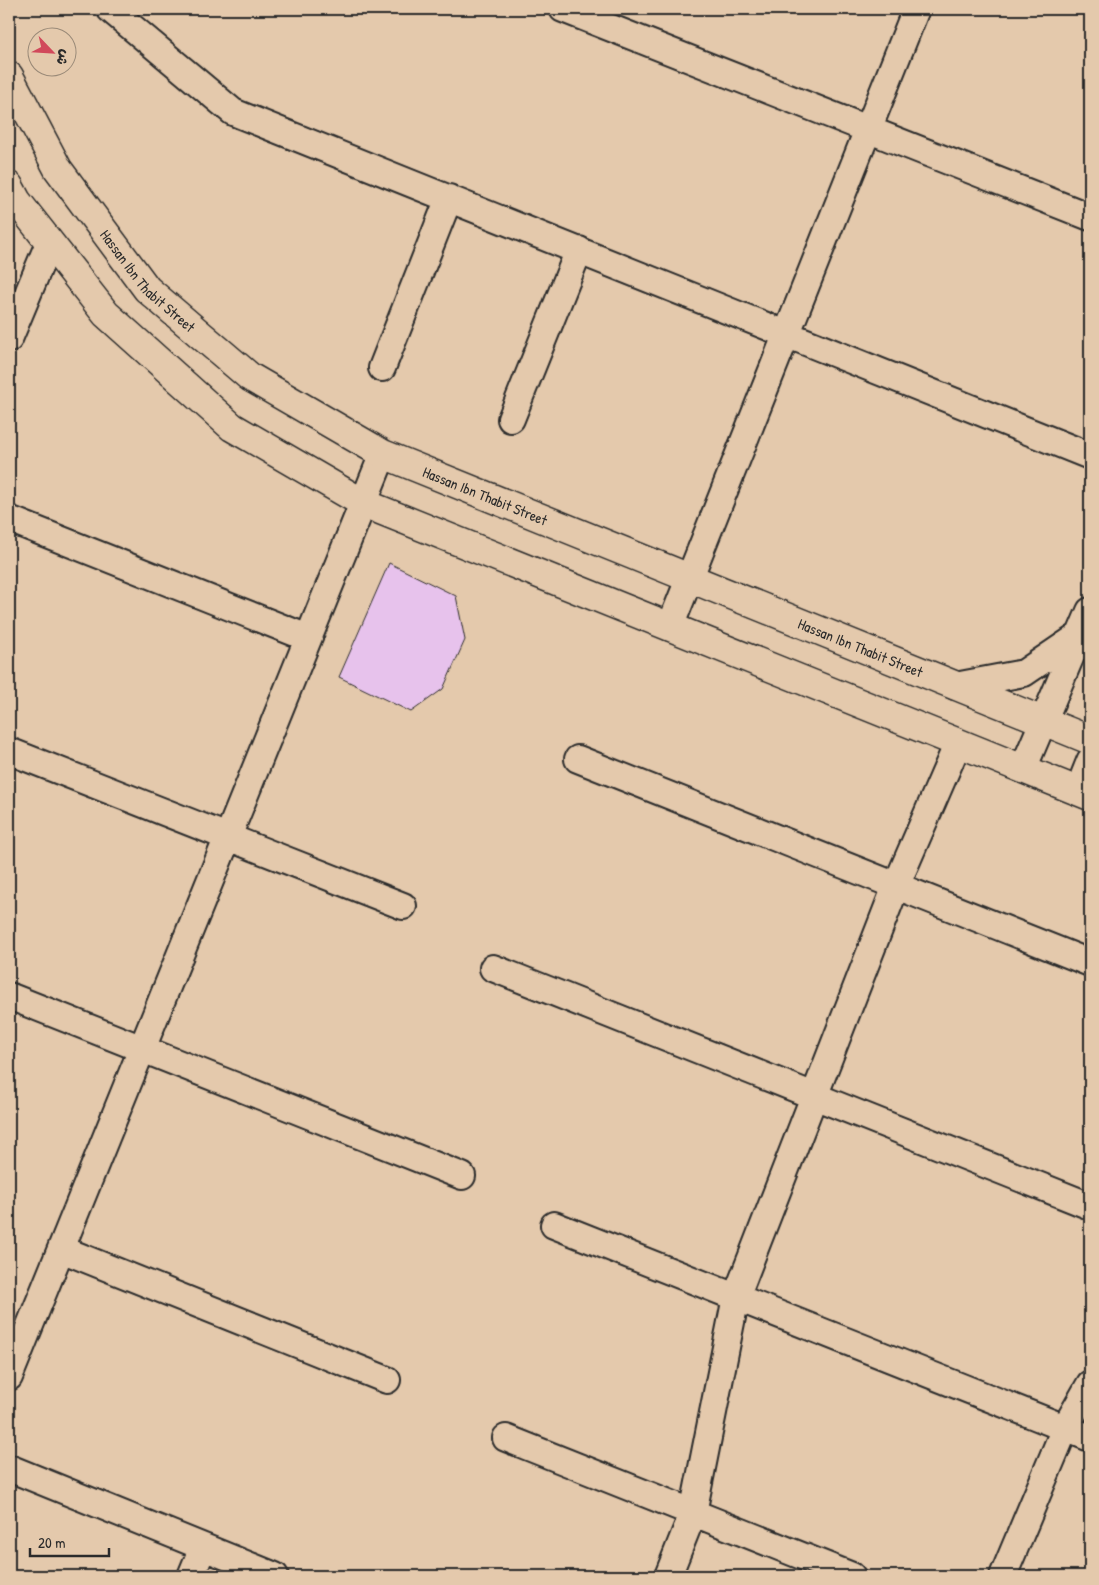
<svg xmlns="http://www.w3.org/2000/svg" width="1099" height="1585" font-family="'Patrick Hand','Playpen Sans Arabic',sans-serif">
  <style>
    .building { fill: #e7c2ec; stroke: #2b2b2b }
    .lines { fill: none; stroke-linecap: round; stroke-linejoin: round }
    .street-casing { stroke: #2b2b2b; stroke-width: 30 }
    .secondary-casing { stroke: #2b2b2b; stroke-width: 31 }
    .street { stroke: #e4c9ac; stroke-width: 26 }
    .secondary { stroke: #e4c9ac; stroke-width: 28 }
    .labels { text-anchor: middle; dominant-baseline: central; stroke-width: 4.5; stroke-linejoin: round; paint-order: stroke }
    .street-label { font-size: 15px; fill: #2b2b2b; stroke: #e4c9ac }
  </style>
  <rect width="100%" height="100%" fill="#e4c9ac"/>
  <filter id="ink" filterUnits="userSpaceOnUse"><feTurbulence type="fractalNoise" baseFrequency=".02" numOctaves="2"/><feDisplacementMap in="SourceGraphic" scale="10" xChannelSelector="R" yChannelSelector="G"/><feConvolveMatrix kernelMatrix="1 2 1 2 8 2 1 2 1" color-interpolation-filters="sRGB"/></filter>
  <g filter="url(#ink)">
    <path class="building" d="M389,563L456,596L465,640L443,689L411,712L339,677Z"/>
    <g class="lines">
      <defs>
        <path id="street" d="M110,9L233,112L1090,456
          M563,9L1090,217
          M9,339L49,243
          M382,368L449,198
          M511,419L579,250
          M9,519L308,638
          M670,627L916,9
          M955,686L1024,673L1080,635
          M9,751L403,906
          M578,759L1090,963
          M1023,769L1090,611
          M1078,791L1090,761
          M493,968L1090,1206
          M9,996L462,1176
          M554,1225L1090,1438
          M61,1249L387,1380
          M9,1377L383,454
          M506,1438L852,1576
          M9,1468L275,1576
          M191,1576L203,1547
          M668,1576L693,1513L736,1297L896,886L958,743
          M1003,1576L1065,1428L1090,1384"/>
        <g id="secondary">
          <path id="s1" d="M9,76L58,169L147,289L250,377L383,454L1090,740"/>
          <path d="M9,186L17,201L106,314L232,427L363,503L1090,796"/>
        </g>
      </defs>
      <use href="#street" class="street-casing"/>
      <use href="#secondary" class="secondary-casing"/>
      <use href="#street" class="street"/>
      <use href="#secondary" class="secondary"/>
    </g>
  </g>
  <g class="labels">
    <g class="street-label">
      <text stroke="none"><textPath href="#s1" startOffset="249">Hassan Ibn Thabit Street</textPath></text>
      <text stroke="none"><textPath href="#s1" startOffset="654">Hassan Ibn Thabit Street</textPath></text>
      <text stroke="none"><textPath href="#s1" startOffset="1059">Hassan Ibn Thabit Street</textPath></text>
    </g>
  </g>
  <rect width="1099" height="1585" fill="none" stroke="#e4c9ac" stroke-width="30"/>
  <rect x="15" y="15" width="1069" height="1555" fill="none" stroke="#2b2b2b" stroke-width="2" filter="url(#ink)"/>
  <g transform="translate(52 52) rotate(115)"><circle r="24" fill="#e4c9ac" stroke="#9a8a78"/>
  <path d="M0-4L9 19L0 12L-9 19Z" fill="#d1495b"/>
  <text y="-8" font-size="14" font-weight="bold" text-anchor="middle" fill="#2b2b2b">ش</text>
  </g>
  <path d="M30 1548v8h79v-8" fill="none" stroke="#2b2b2b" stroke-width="2.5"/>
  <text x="38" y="1548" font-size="15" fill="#2b2b2b" stroke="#e4c9ac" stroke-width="4" paint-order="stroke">20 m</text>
</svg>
